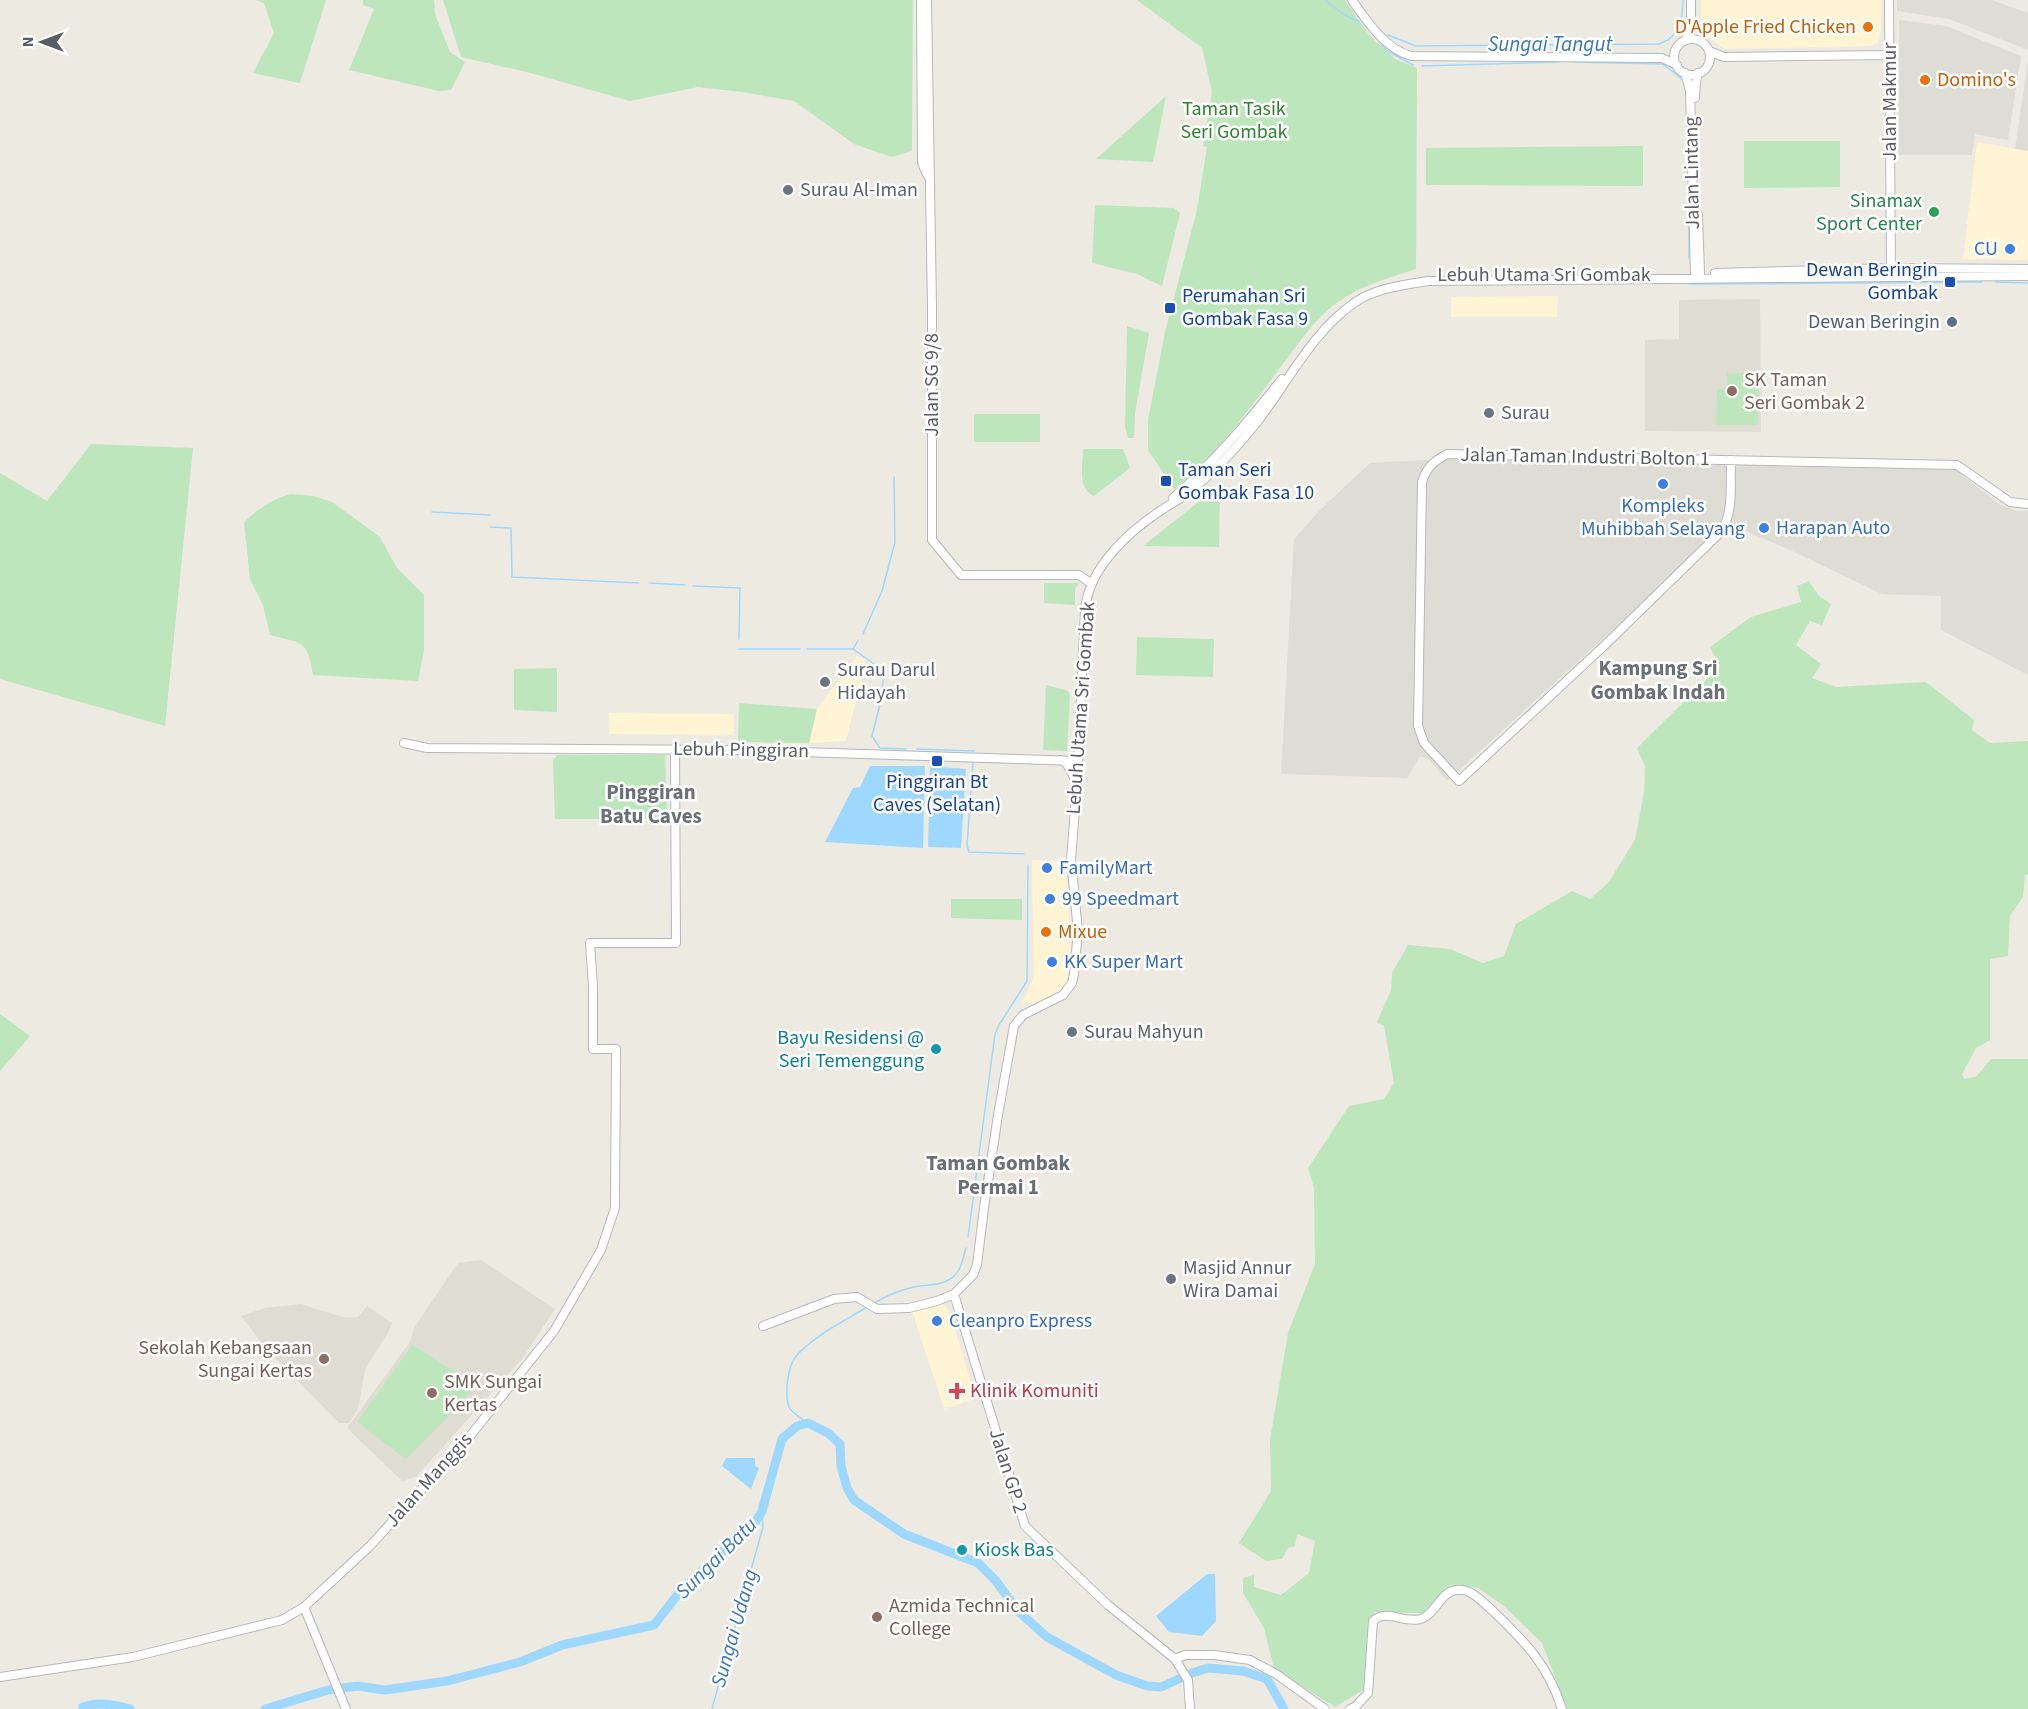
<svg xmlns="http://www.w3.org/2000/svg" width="2028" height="1709" font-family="'Source Sans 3',sans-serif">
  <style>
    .commercial { fill: #fff4d4 }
    .industrial { fill: #dddcd5 }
    .education { fill: #dfdcd1 }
    .green { fill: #bde6bc }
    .water { fill: #9fd8ff }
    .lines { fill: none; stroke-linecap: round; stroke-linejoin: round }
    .stream { stroke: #9fd8ff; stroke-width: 1.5 }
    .river { stroke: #9fd8ff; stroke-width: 9 }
    .secondary-casing { stroke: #b4b8be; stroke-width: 10 }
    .secondary { stroke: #fff; stroke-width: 8 }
    .food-dot { fill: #e8710a; stroke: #fff; stroke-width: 2 }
    .worship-dot { fill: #6b7280; stroke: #fff; stroke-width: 2 }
    .leisure-dot { fill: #2e9e5b; stroke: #fff; stroke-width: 2 }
    .shop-dot { fill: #3f7fe0; stroke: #fff; stroke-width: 2 }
    .transit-dot { fill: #1a4fb4; stroke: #fff; stroke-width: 2 }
    .service-dot { fill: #5c6f8a; stroke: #fff; stroke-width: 2 }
    .education-dot { fill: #8d6e63; stroke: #fff; stroke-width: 2 }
    .culture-dot { fill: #0f9aa8; stroke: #fff; stroke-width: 2 }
    .health-dot { fill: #e0444e; stroke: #fff; stroke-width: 2 }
    .labels { text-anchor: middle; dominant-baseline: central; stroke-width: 5; stroke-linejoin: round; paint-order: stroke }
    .food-label { font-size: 20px; fill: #c56008; stroke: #fff; text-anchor: start }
    .street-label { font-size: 20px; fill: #595e62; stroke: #fff }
    .park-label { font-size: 20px; fill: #308332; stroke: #fff }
    .worship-label { font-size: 20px; fill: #5b616d; stroke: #fff; text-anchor: start }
    .leisure-label { font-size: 20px; fill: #27864d; stroke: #fff; text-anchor: end }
    .shop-label { font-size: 20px; fill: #366cbe; stroke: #fff; text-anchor: start }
    .transit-label { font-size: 20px; fill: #164399; stroke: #fff; text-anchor: start }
    .service-label { font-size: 20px; fill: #4e5e75; stroke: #fff; text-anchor: end }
    .education-label { font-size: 20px; fill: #785e54; stroke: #fff; text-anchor: start }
    .culture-label { font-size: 20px; fill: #0d838f; stroke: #fff; text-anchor: end }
    .health-label { font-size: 20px; fill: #be3a42; stroke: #fff; text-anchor: start }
    .water-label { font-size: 21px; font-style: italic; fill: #3978b5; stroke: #fff }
    .neighbourhood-label { font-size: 21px; font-weight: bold; fill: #6a7074; stroke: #fff }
  </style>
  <rect width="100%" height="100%" fill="#edeae1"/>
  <path class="commercial" d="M1701,0H1881V31L1878,43L1870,46L1725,49L1713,41L1701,29Z
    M1977,142L2028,151V260L1963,259Z
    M1558,296L1557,317H1451V297Z
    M857,656L866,661L846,741L809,743L817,709Z
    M609,713L734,714V735L609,734Z
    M1032,860L1065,861L1071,935L1069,972L1065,988L1034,1004L1023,1002L1034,977Z
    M942,1303L950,1312L973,1389L969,1401L944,1409L912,1311Z"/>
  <path class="industrial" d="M1897,0H1992L2028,13V50L1949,19L1897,11Z
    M1899,20L1946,26L2021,56L2008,140L1975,134L1972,155H1899Z
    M2028,60V151L2015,149Z
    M1447,459L1956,470L1999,504L2016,511H2028V675L1941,630V596L1882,594L1790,550L1729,524L1447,781L1430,760L1420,756L1407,778L1281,774L1294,539L1322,508L1370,463Z"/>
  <path class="education" d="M1760,299L1761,432L1645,431V340L1679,339V300Z
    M481,1260L555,1309L522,1359L416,1477L402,1481L347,1428L410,1342L414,1328L458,1263Z
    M301,1304L346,1318L358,1317L367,1306L392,1323L388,1333L365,1369L358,1409L349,1423H339L266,1349L241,1316L265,1308Z"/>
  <path class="green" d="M256,0H326L300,83L253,73L274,33L264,3Z
    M363,0H434L435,14L450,52L465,62L451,90L439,91L349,70L374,9L363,5Z
    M443,0H913L912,151L892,157L854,144L794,101L742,92L698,87L630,101L527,72L461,57Z
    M1137,0H1345L1369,35L1395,59L1417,68L1416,269C1386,279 1354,287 1329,309C1311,324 1297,346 1282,365C1249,409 1218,455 1174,489L1148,450V420L1165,332L1197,210L1207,147L1203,146L1212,92L1202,48Z
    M1166,96L1153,162L1096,159Z
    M1744,141H1840V187L1744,188Z
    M1643,146V186L1426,185V148Z
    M1095,205L1174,208L1180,213L1162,286L1137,274L1092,263Z
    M1127,326L1149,333L1135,413L1134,438H1128L1125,427Z
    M1727,373L1759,374L1758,425H1716L1717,389H1727Z
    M974,414H1040V442H974Z
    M91,444L193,448L165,726L0,679V473L47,501Z
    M1083,449H1123L1130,468L1094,496C1077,490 1083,464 1083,449Z
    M1220,485L1219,547L1143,546Z
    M291,494L313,496L332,502L380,537L397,568L424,595V650L418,681L313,675C307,639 303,644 270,635L263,605L250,579L244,522C258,509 272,499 291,494Z
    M1809,581L1819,596L1831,604L1822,625L1810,621L1796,645L1821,664L1812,678L1836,687L1926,682L1974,720L1972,730L1990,743L2028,741V874L2025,875L2023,897L2010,916L2008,956L1990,959V1040L1976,1048L1962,1074L1964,1079L1976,1077L1991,1059H2028V1709H1567L1542,1643L1504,1606L1478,1588L1450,1585L1422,1613L1374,1612L1363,1690L1335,1707L1274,1669L1264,1628L1243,1593V1578L1254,1575V1587L1281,1595L1309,1573L1315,1541L1297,1534L1295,1546L1288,1548L1282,1559L1266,1561L1239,1543L1271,1491L1270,1440L1288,1333L1315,1264L1314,1188L1308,1168L1349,1106L1384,1099L1394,1083L1384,1026L1377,1022L1391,990L1392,973L1408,945L1450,949L1483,963L1504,956L1516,924L1572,891L1590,899L1608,883L1635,840L1644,792L1645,766L1637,748L1720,666L1710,647L1751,617L1801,602L1797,586Z
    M1044,583H1079L1075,589V605L1044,603Z
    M1137,637L1214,639L1213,677L1136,675Z
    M557,668V712L514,710V669Z
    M1046,685L1068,691L1070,695L1067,751L1043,750Z
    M739,703L817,709L809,743L738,742Z
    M557,755H665L667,809L656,819H555L553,761Z
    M951,899H1022V920L951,918Z
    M0,1014L30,1036L0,1071Z
    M412,1345L478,1386L406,1459L357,1422Z"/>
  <path class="water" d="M870,766H925L923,848L825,842L853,788L860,787Z
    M930,766L966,769L961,848L928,847Z
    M726,1458H755V1466L759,1468L751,1489L722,1466Z
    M1207,1574H1215L1216,1621L1202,1636L1169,1632L1156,1616Z"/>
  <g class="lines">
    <path class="stream" d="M1325,0L1343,14L1359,22
      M1388,35L1416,46L1659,44L1668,40L1681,28L1683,0
      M1381,45L1389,52L1413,65
      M1575,62L1663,64L1683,80
      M1422,66L1559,62
      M1689,258V194
      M1996,282L2028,283
      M1689,284L1982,282
      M432,512L490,515
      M490,527L511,528L512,577L639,583
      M649,583L685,585
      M693,586L740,588L739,639
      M863,634L882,591L895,542L894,477
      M854,648L858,640
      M739,649H800
      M807,649H853L881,669L884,674L881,700L872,736L880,748L906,749
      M917,749L974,751
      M973,763L967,845L969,852L1024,854
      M968,1237L995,1034L999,1025L1027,981L1028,865
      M874,1303C886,1296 900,1290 914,1287C928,1284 945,1286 955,1275C962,1269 963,1257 966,1248
      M808,1423C789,1410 786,1410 787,1386C788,1375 790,1363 797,1355C815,1335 845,1321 867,1307
      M712,1709L763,1527L762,1511"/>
    <path class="river" d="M83,1709V1707C99,1701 114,1705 130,1709
      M265,1709L328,1690L357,1686L385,1690L447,1681L520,1662L562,1645L654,1625L682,1589L756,1521L762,1511L782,1439L797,1426L808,1423L828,1433L840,1444L841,1466L847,1488L854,1500L904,1534L978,1563L996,1581L1018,1611L1047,1637L1116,1675L1147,1686L1161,1687L1192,1673L1208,1668L1243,1671L1267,1679L1284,1709"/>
    <defs>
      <path id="secondary" d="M921,0L922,162L924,168L928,176
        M927,0L932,308V540L961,575H1079L1092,584
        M1352,0C1366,20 1385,49 1411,56L1662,58L1677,65
        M1889,0L1891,272
        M1674 57a18 18 0 1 1 36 0a18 18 0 1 1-36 0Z
        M1686,40L1691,23V0
        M1709,51L1724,57L1889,55
        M1685,73L1690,90L1695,273
        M1695,98L1696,82L1698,73
        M1698,215L1700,273
        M1715,273L1891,268L2028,269
        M1731,460C1730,484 1734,512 1721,532L1606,644L1459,781L1424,743L1418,726L1422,482C1426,468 1434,461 1447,454L1957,465L2010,502L2028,504
        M1173,498C1215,461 1248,422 1282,379
        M404,743L427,748L735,750L1078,761
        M1061,760L1067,764L1077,783
        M954,1294L1025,1526L1108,1605L1175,1659L1188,1680L1190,1709
        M763,1326L834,1299L857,1297L877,1309L909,1308L937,1301L954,1294L973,1275L977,1265L984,1208L998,1115L1014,1026L1023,1015L1063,995L1072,983L1074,974L1078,931L1071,860L1077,783L1085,610C1089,568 1127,533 1160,511C1169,505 1178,500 1187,494C1212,474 1234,451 1254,426C1287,385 1310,334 1354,303C1375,288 1403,285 1428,281L2028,276
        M304,1607L346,1709
        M1175,1659L1185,1655H1214L1250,1660L1276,1674L1325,1709
        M0,1677L133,1657L282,1620L304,1607L370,1546L470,1436L554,1331L601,1250L615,1208L616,1049H593V987L590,943H676L675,749
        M1350,1709L1356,1706L1368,1693L1373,1621C1387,1608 1404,1624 1421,1619C1436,1614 1440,1592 1456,1590C1472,1588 1482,1602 1494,1612C1526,1643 1548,1665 1562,1709"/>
    </defs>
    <use href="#secondary" class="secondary-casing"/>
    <use href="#secondary" class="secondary"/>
  </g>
  <g class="food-dot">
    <circle cx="1868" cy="27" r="6"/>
    <circle cx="1925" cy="80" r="6"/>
    <circle cx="1046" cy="932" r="6"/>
  </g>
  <g class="worship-dot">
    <circle cx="788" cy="190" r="6"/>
    <circle cx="1489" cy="413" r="6"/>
    <circle cx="825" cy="682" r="6"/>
    <circle cx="1072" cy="1032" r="6"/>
    <circle cx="1171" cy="1279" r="6"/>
  </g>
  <circle class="leisure-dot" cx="1934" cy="212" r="6"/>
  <g class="shop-dot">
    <circle cx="2010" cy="249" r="6"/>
    <circle cx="1663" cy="484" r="6"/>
    <circle cx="1764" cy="528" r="6"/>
    <circle cx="1047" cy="868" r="6"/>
    <circle cx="1050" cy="899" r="6"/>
    <circle cx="1052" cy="962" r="6"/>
    <circle cx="937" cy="1321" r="6"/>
  </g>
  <g class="transit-dot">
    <rect x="1944" y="276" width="12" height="12" rx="3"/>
    <rect x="1164" y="302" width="12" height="12" rx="3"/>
    <rect x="1160" y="475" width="12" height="12" rx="3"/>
    <rect x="931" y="755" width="12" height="12" rx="3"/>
  </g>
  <circle class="service-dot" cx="1952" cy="322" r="6"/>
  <g class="education-dot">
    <circle cx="1732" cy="391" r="6"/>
    <circle cx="324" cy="1359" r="6"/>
    <circle cx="432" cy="1393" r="6"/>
    <circle cx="877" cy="1617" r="6"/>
  </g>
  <g class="culture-dot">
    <circle cx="936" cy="1049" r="6"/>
    <circle cx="962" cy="1550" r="6"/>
  </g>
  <path class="health-dot" d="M954 1382h6v6h6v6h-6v6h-6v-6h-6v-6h6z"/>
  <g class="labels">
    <g class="food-label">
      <text x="1856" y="27" text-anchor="end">D'Apple Fried Chicken</text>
      <text x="1937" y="80">Domino's</text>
      <text x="1058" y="932">Mixue</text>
    </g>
    <g class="street-label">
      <text transform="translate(1890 102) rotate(-90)">Jalan Makmur</text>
      <text transform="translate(1692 173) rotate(-91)">Jalan Lintang</text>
      <text x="1544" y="275">Lebuh Utama Sri Gombak</text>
      <text transform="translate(932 385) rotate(-90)">Jalan SG 9/8</text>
      <text transform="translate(1585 457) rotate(1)">Jalan Taman Industri Bolton 1</text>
      <text transform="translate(1081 708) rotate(-86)">Lebuh Utama Sri Gombak</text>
      <text transform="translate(741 750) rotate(1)">Lebuh Pinggiran</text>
      <text transform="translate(1008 1471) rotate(73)">Jalan GP 2</text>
      <text transform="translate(429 1480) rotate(-48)">Jalan Manggis</text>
    </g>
    <g class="park-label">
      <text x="1234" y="109">Taman Tasik<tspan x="1234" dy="23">Seri Gombak</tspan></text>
    </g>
    <g class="worship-label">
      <text x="800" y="190">Surau Al-Iman</text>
      <text x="1501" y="413">Surau</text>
      <text x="837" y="670">Surau Darul<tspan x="837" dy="23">Hidayah</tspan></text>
      <text x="1084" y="1032">Surau Mahyun</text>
      <text x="1183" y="1268">Masjid Annur<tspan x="1183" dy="23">Wira Damai</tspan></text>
    </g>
    <g class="leisure-label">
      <text x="1922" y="201">Sinamax<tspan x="1922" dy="23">Sport Center</tspan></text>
    </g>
    <g class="shop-label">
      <text x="1998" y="249" text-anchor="end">CU</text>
      <text x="1663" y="506" text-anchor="middle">Kompleks<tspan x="1663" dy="23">Muhibbah Selayang</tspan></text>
      <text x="1776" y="528">Harapan Auto</text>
      <text x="1059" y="868">FamilyMart</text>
      <text x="1062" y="899">99 Speedmart</text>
      <text x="1064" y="962">KK Super Mart</text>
      <text x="949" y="1321">Cleanpro Express</text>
    </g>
    <g class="transit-label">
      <text x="1938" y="270" text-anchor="end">Dewan Beringin<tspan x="1938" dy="23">Gombak</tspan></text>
      <text x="1182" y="296">Perumahan Sri<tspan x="1182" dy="23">Gombak Fasa 9</tspan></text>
      <text x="1178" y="470">Taman Seri<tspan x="1178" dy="23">Gombak Fasa 10</tspan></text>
      <text x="937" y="782" text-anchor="middle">Pinggiran Bt<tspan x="937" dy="23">Caves (Selatan)</tspan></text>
    </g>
    <g class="service-label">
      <text x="1940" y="322">Dewan Beringin</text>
    </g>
    <g class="education-label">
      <text x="1744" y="380">SK Taman<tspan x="1744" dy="23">Seri Gombak 2</tspan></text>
      <text x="312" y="1348" text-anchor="end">Sekolah Kebangsaan<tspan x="312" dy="23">Sungai Kertas</tspan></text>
      <text x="444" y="1382">SMK Sungai<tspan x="444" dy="23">Kertas</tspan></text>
      <text x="889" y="1606">Azmida Technical<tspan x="889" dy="23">College</tspan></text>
    </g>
    <g class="culture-label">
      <text x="924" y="1038">Bayu Residensi @<tspan x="924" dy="23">Seri Temenggung</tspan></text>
      <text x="974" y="1550" text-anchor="start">Kiosk Bas</text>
    </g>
    <g class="health-label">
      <text x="970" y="1391">Klinik Komuniti</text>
    </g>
    <g class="water-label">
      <text x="1550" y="44">Sungai Tangut</text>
      <text transform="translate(716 1558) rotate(-45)">Sungai Batu</text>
      <text transform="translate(734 1628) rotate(-74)">Sungai Udang</text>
    </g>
    <g class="neighbourhood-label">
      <text x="1658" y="668">Kampung Sri<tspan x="1658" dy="24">Gombak Indah</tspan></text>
      <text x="651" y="792">Pinggiran<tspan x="651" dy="24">Batu Caves</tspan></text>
      <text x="998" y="1163">Taman Gombak<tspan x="998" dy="24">Permai 1</tspan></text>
    </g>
  </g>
  <g transform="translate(42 42) rotate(270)" stroke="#ffffff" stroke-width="4.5" paint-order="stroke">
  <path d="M0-4.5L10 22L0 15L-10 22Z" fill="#595e62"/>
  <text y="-9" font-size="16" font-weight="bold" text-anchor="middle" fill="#595e62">N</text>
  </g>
</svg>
